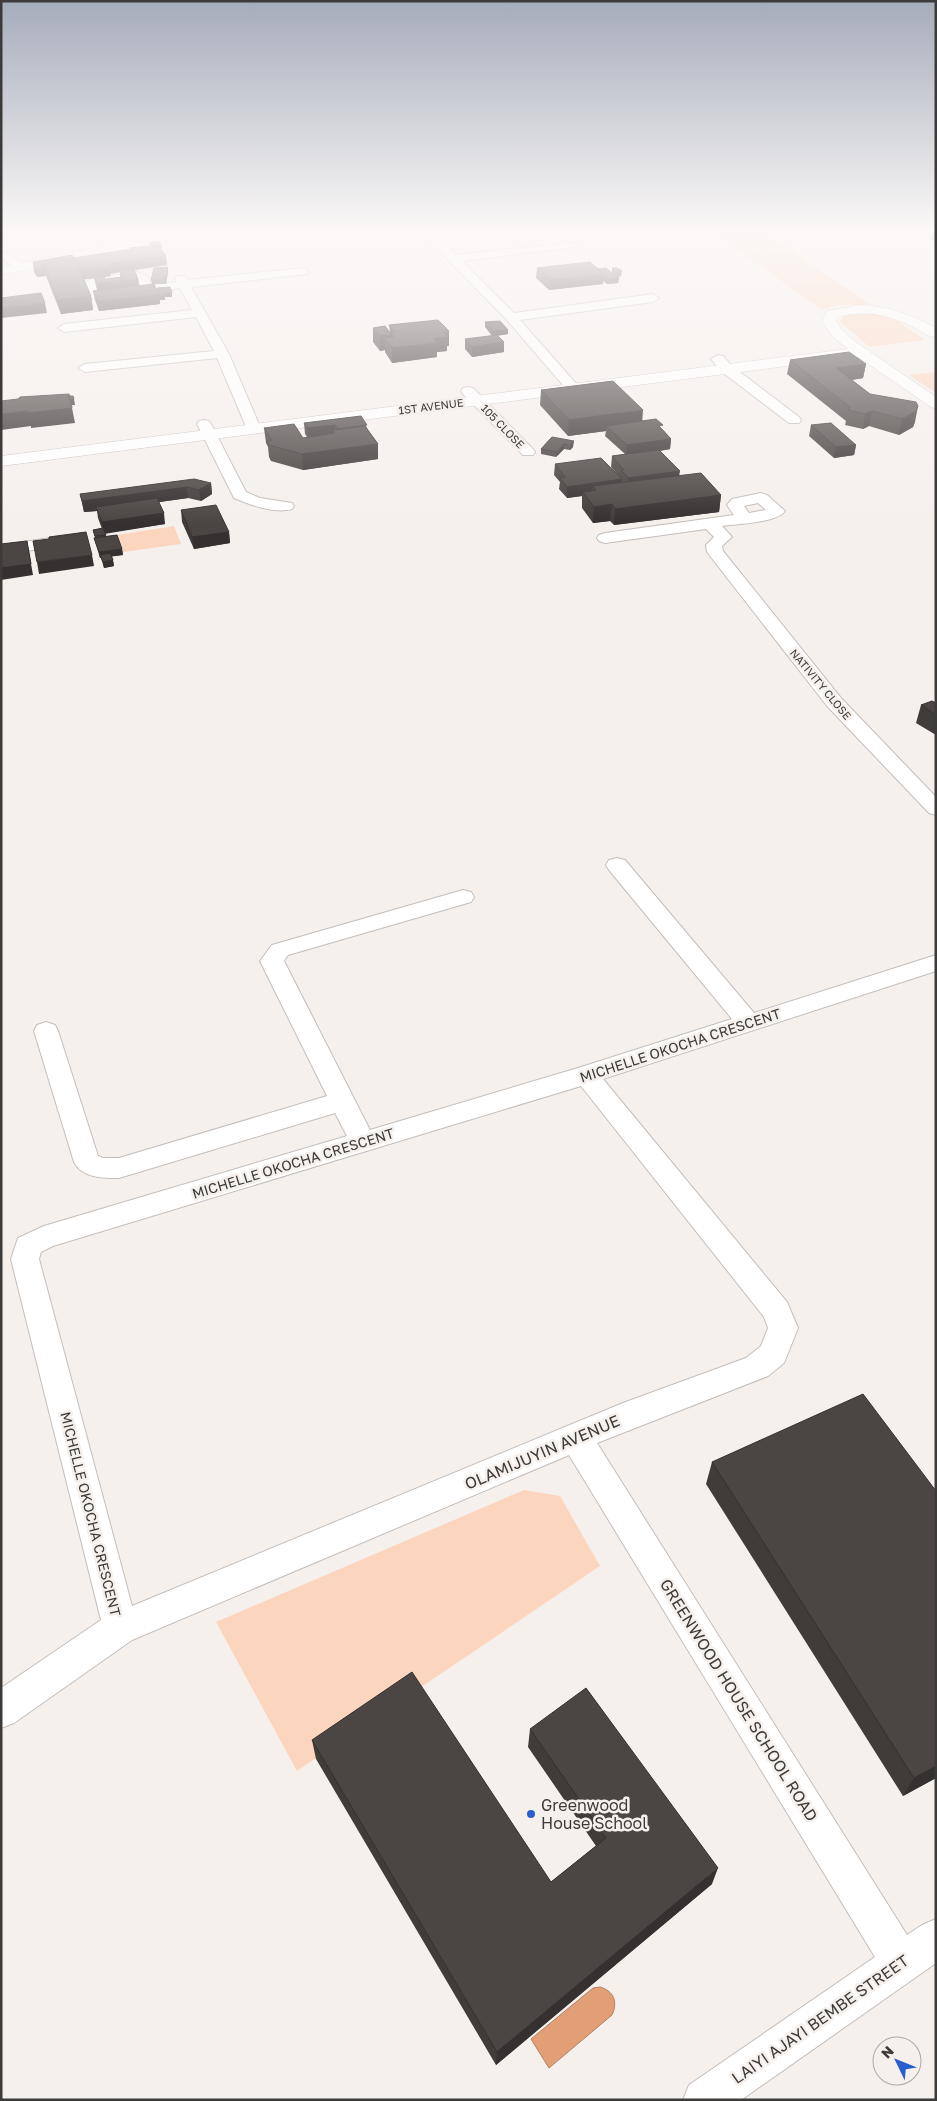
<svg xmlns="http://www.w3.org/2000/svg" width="937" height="2101" font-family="'Golos Text',sans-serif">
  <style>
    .green { fill: #fcd5be }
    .water { fill: #e29f75; stroke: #b08163 }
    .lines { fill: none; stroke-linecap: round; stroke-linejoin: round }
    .minor-casing { stroke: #c3bebb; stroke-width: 2 }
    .tertiary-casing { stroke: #c3bebb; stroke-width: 1 }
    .minor { fill: #fff; fill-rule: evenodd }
    .tertiary { fill: #fff; fill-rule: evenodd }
    .wall { fill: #403c3a; fill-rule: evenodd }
    .shaded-wall { fill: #343130 }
    .building { fill: #4b4644; stroke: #343130 }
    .poi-dot { fill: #295fcc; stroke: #f6f0ed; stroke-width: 2 }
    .labels { text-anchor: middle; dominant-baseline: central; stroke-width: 5; stroke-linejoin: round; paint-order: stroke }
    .far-street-label { font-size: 11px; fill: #3d3b3a; stroke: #f6f0ed }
    .street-label { font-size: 14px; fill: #3d3b3a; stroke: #f6f0ed }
    .near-street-label { font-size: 16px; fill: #3d3b3a; stroke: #f6f0ed }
    .near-poi-label { font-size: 16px; fill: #3d3b3a; stroke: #f6f0ed; text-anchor: start }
  </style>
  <rect width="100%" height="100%" fill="#f6f0ed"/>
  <path class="green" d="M708,229H760L871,305H837L822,310Z
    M878,313L893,318L925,340L870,347L840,322L843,317L852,314Z
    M936,372V393L909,375Z
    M174,526L181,544L123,552L117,535Z
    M524,1490L560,1496L600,1566L297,1771L216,1622Z"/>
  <path class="water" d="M600,1987C614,1991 618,2002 612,2015L549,2068L531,2039L593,1988Z"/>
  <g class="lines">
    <defs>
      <path id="minor" d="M418,229H430L456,255L579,242L581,244L575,247L462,261L514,313L653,294L659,298L653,302L520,320L580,388L573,392L568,391L507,320Z
        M1,250L25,265L27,267L25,269H17L1,258Z
        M303,268L307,270L309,272L307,274L191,287L229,354L261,429L259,432H249L247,429L217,358L85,372L78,368L85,364L214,351L196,317L64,332L58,328L64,324L192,310L180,288L145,294L139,290V282L136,280L98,285L100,291L125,288L131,292L125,296L96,299L92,298L85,283L91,279L136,272L147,276L151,285L177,282L175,279L177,276H185L188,280Z
        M718,355L723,356L732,366L799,417L801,420L799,423H789L722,372L711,359Z
        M468,387L473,388L533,449L535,452L533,455H523L463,394L461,391L463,388Z
        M204,420L209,421L211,424L246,492L260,498L292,503L294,506L292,509C274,514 251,505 234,498L197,424L199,421Z
        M761,493L767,495L785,511C777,523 736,524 722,526L732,537L722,546L723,551L841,698L936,797V815L929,813L827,706L707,552L706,545L714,537L706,529L605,543L599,541L597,538L599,535L605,533L734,515L727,505L732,499ZM758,503L766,510L749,513L744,506Z
        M65,536L71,538L73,541L71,544L1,555V545Z
        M617,858L625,860L754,1013L936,955V971L603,1079L787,1302L798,1328L784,1363L768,1376L597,1443L907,1935L922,1925L936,1919V1963L741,2100H683L689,2085L875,1957L569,1455L132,1640L14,1723L1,1728V1688L101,1620L11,1259L18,1238L44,1226L347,1136L335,1113L119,1178C103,1178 82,1178 74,1162L34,1031L37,1025L46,1022L55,1025L58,1031L98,1156L103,1158H119L327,1096L260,961L272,945L463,890L471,892L474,897L471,902L288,955L284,961L370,1130L578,1068L732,1019L609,870L606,865L609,860ZM581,1086L764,1317L768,1328L761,1346L746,1358L623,1403L132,1606L39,1259L41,1252L53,1246Z"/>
      <path id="tertiary" d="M187,229H211L205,233L1,275V267Z
        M861,305C888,306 912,315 936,328V338C927,336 919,330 911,326C887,314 864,310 838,317L836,321L842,330L853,340L936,397V409L931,407L858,357L1,466V456L848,349L832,336L822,321L827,311Z"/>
    </defs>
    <use href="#minor" class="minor-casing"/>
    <use href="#tertiary" class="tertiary-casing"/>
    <use href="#minor" class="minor"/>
    <use href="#tertiary" class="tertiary"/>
  </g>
  <path class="wall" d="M936,229V242L929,238L931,230Z
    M150,243L162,251L167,265L134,270L138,279L139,286L152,284L151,280L168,267V272L166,284H154L157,290L172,292V297H165V300H160V299V304L99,311L95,300L93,291L97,290L94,278L84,279L91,296L93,310L61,314L46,276L37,277L34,272L33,262L74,258L130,250V248L150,246ZM120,272V277L105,279L104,277L111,276L110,274Z
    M537,268L597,269L612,272V268L621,276L617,277L619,278L618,283L607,284L603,281V284L549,290L536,278Z
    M485,322L508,334L497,336L504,342V352L472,357L465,349V339L492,336L485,327Z
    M389,325L449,346H447V351L437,352V357L392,363L385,352V350L380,351L373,342V328L390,332Z
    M790,360L866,364L863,378L852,380L870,394L915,422L913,427L899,435L869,426L863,429L845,425L846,421L787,374Z
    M541,390L642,421L662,429L671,439L670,449L660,451L679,475L721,495L719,512L614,525L610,521L593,523L582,508V496L567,498L559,489L560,482L554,475L555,464L620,477L611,467L612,456L625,454L605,436L606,431L568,436L540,405Z
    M361,416L368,430L378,444V459L303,470L271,461L269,457L268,447L266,443L264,428L303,438L307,437L305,434L304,423Z
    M811,425L856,445L854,455L834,458L809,436Z
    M552,437L573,447L570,450L564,449L556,457L541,454V449Z
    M211,483L212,494L201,501L188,498L159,502L165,524L105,533L106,536L122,549L123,555L112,556L114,566L104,568L101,558H100L94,538H95L93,530L102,529L98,518L97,511L84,512L80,494Z
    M181,510L229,532L230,543L194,549L182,522Z
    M936,703V735L916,723L921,705Z
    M712,1462L936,1491V1778L903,1796L706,1484Z
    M530,1729L712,1884L496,2065L316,1759L312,1740L551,1882L596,1846L528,1747Z"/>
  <path class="shaded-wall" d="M166,256L167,265L121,272L119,271L120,272L110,274L111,276L80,280L79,270L108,264Z
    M45,267L46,276L37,277L35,268Z
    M168,267V272L166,284L165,279Z
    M622,271L621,276L617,277V272Z
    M604,274L603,284L549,290L550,280Z
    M619,278L618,283L607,284V279Z
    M138,279L140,288L98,293L97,283Z
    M172,292V297H165V300H160V296L164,293Z
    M159,295L160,304L99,311L98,301Z
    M91,296L93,310L61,314L58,300Z
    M45,303L47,313L1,318V308Z
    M508,330V334L493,336V331Z
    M449,331V346H447V351L437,352V357L392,363V348L384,338L385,350L380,351V336L392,335V348L434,338L443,332Z
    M504,342V352L472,357V347Z
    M866,364L863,378L833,383L836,368Z
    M74,399L75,405L50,407L49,402Z
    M918,406L915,422L913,427L899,435L902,419Z
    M72,408L75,423L31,428V426L1,430V414L28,411Z
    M643,410L642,426H606V431L568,436L569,420Z
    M872,411L869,426L863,429L865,414Z
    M335,425L336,435L333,430L334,436L308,439L307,428Z
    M671,439L670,449L626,456L627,445Z
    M574,441L573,447L570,450V445Z
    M378,444V459L303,470L302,454Z
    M564,444V449L556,457L557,452Z
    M856,445L854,455L834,458L836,447Z
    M680,471L678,482L627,489L628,478Z
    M622,479L621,490H596L593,486L592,494L583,492L582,496L567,498V487Z
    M211,483L212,494L201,501L199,490Z
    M187,487L188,498L97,511L96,507L97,511L84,512L82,501Z
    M721,495L719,512L614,525L615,509Z
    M612,504L610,521L593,523L594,507Z
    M164,513L165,524L104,534L102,522Z
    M229,532L230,543L194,549L192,537Z
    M27,541L33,575L1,580V568Z
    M122,549L123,555L101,558L100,555L101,558H100L99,552Z
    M92,555L94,566L39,574L37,562Z
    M113,560L114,566L104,568L103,562Z
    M936,1766V1778L903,1796L914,1778Z
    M718,1868L712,1884L496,2065L497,2052Z"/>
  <path class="building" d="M159,241L162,247H160L158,245H151L150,243Z
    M158,245L166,256L108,264L109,267L80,270L75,259L44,262L45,267L35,268L33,262L72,255L74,258L132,249L130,248Z
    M75,259L91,296L58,300L44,262Z
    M590,262L604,274L550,280L537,268Z
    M168,267L165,279L151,280L154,268Z
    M606,268L619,278L607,279L604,276V274L597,269Z
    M612,268H617L622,271L617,272Z
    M134,269L138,279L97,283L94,277L104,276L105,279L125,277L119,271Z
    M154,284L159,295L98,301L93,291Z
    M170,287L172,292L164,293L165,295L160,296L157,288Z
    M41,293L45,303L1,308V298Z
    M438,320L449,331L443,332L447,337L434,338L437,343L392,348L384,338L394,337L391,333L395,332L389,325Z
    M500,321L508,330L493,331L485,322Z
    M385,326L392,335L380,336L373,328Z
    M497,335L504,342L472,347L465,339Z
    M849,352L866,364L836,368L870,394L916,402L918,406L916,411L902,419L872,411L865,414L848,410L850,407L790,360Z
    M613,381L643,410L569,420L541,390Z
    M69,394L72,408L28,413V411L1,414V401L18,399L20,397Z
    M69,396H73L74,399L70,400Z
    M361,416L367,425L338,429L335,425L307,428L304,423Z
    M656,419L663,425L659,426L671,439L627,445L606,426Z
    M831,423L856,445L836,447L811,425Z
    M294,424L303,438L335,433L333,430L365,426L378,444L302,454L269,445L267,441H272L264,428Z
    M552,437L574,441L570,445L564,444L557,452L541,449Z
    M659,450L680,471L628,478L621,470H624L612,456Z
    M601,458L622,479L567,487L560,478L565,477L555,464Z
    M701,473L721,495L615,509L612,504L594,507L583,492L596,490L593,486Z
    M194,479L211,483L199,490L187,487L82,501L80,494Z
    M157,498L164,513L102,522L96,507Z
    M216,505L229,532L192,537L181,510Z
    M103,528L106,535L95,536L93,530Z
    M86,532L92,555L37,562L33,541L49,539V537Z
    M117,535L122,549L99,552L94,538Z
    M27,541L31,564L1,568V544Z
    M110,553L113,560L103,562L100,555Z
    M932,701L936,703V715L921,705Z
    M863,1394L936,1491V1766L914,1778L712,1462Z
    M412,1672L551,1882L606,1838L530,1729L586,1688L718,1868L497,2052L312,1740Z"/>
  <linearGradient id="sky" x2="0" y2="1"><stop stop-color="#a5acba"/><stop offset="0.44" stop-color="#fbf8f7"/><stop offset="1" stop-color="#fbf8f7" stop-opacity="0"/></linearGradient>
  <rect width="937" height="523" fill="url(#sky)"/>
  <circle class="poi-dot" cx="531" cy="1814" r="5"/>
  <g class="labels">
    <g class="far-street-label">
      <text transform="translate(431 406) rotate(-7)">1ST AVENUE</text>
      <text transform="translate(503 426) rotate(46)">105 CLOSE</text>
      <text transform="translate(821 684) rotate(50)">NATIVITY CLOSE</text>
    </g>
    <g class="street-label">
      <text transform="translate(680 1045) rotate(-18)">MICHELLE OKOCHA CRESCENT</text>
      <text transform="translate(293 1163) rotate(-17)">MICHELLE OKOCHA CRESCENT</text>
      <text transform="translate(91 1514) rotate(76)">MICHELLE OKOCHA CRESCENT</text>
    </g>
    <g class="near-street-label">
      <text transform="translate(542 1452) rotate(-23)">OLAMIJUYIN AVENUE</text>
      <text transform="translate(739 1700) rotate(58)">GREENWOOD HOUSE SCHOOL ROAD</text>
      <text transform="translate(820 2019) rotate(-35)">LAIYI AJAYI BEMBE STREET</text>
    </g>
    <g class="near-poi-label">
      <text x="541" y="1805">Greenwood<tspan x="541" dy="18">House School</tspan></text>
    </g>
  </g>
  <rect width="937" height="2101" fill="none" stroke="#3d3b3a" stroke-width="5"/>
  <g transform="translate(897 2061) rotate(313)"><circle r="24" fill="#f6f0ed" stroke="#aca8a5"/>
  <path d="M0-4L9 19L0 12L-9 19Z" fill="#295fcc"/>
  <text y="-8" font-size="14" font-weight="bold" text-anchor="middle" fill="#3d3b3a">N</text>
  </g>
</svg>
